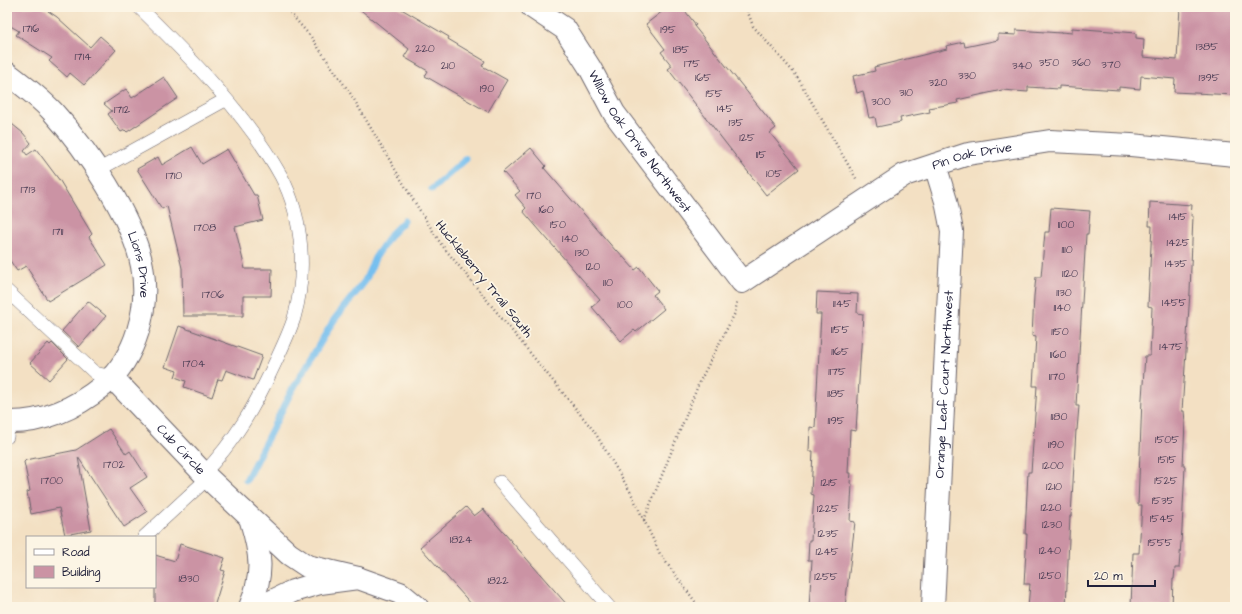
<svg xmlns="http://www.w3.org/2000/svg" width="1242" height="614" font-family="'Architects Daughter',sans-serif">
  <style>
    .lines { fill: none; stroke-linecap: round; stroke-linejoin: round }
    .stream { stroke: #76bfef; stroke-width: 7 }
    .building { fill: #cb93a4 }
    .service-casing { stroke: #6b646b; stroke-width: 14 }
    .minor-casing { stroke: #6b646b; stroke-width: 24 }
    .path { stroke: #6b646b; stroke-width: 2.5; stroke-dasharray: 1 3; stroke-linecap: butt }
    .service { stroke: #fff; stroke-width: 13 }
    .minor { stroke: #fff; stroke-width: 22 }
    .labels { text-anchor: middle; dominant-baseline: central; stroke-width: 3.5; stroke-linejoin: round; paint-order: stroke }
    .number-label { font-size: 11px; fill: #4c3e55 }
    .street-label { font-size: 13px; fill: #22223b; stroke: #fcf5e5 }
  </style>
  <rect width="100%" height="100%" fill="#fcf5e5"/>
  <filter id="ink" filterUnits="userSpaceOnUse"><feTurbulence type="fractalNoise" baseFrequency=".025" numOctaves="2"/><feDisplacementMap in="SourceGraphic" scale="8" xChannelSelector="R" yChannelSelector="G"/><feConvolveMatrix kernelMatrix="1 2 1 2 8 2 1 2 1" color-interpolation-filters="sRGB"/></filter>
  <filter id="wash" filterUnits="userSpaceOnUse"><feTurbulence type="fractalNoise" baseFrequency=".012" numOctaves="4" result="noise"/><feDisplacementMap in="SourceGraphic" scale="16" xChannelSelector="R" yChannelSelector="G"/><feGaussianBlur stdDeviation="0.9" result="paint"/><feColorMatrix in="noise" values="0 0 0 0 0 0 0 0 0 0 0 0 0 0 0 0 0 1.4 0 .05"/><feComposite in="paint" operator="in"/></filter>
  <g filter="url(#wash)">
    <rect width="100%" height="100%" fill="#f3e0c3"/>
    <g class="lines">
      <path class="stream" d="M432,189L466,159
        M246,480L291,392L334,320L365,281L375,258L391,234L404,221"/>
    </g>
    <g id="blocks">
      <path class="building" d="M11,7H42L57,17L90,47L100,36L116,50L84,85L70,73L67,77L49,61L52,58L16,35L19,31L7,24V14Z
        M357,7H398L449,37L448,39L485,61L482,66L507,80L488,112L425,76L428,71L404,57L409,49Z
        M668,7H682L696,25L694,26L776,128L770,133L799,169L766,195L668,69L672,66L661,52L665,49L646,24Z
        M1180,7H1235V95L1174,92L1175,79L1141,76L1140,89L1119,87V90L1059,86V89L1028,87V92L1002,90L957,100L958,103L929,108L930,112L900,118L901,122L877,127L875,117L869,118L863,91L857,93L853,76L875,71L874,67L947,49L946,46L964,42L965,47L998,40V34L1016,35V30L1061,33V32L1072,33V28L1136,33V38L1144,39L1143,57L1177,60Z
        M164,77L178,98L127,132L125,130L121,132L108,114L112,111L104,104L126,89L132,98Z
        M7,120L23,133L31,143L24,151L27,155L36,149L60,181L92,234L89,237L107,265L48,301L26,266L17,271L7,256Z
        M192,147L202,164L227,149L254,195H257L263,220L235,227L245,269H272L271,296H243V316H183L182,268L167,206L162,209L137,169L158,157L162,165Z
        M531,148L546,166L544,168L616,251L617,250L635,270L639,267L658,291L653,295L664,309L636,332L634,330L621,341L592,307L600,300L523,211L526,208L515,195L520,191L503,172Z
        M1150,202L1192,205L1191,216H1193L1190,292L1182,411H1184L1185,422L1183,466H1185L1182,529L1179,568H1175L1174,579H1173L1172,607H1131L1133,553H1139L1142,505H1138L1142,398L1145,356H1150L1152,307L1148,306L1152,226H1149Z
        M1051,208L1090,211L1088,234H1086L1076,406H1079L1077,430H1076L1071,516H1070L1066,607H1028L1030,584H1024L1027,534H1025L1028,472H1031L1037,386H1033L1036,337L1032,336L1034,296L1036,277H1041L1045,232H1049Z
        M817,292L858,294L857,313L863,314L856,431L850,430L848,473H851L850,483L852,484L850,521L855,522L845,607H809L812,560H808L809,540H811L814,495L811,494L813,451H809L810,427L815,428L821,314H816Z
        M88,301L106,316L79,347L62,331Z
        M179,326L262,356L253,380L226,370L222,380L218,379L212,397L184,387L186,381L175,377L177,371L165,367Z
        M48,343L50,345L52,343L68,359L49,380L30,363Z
        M109,429L126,454L130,451L147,477L130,488L147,512L124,527L78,457L91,530L65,535L59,508L31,514L27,492L30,491L24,462L26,460L76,450Z
        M466,507L474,516L483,509L569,607H474L420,547Z
        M180,544L225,558L221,570L225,571L214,607H155V555L175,561Z"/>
    </g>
  </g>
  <g filter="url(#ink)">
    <use href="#blocks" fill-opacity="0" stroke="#6b646b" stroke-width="1"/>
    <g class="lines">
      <defs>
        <path id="service" d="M139,7C189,56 247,115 281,176C303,217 307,273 294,318C289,334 281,350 274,365C255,406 235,441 203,474
          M98,170L225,100
          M7,291L95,373L112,377
          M7,437L9,422
          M500,482L609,607
          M144,537L208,478"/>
        <g id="minor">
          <path id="s1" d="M532,7L565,29L590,68L614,113L742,282L904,175L968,154L1050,141L1131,145L1235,155"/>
          <path id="s2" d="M7,73C23,85 39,97 53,112C86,148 133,218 142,266C150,308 136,357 104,385C76,408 44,423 7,422"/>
          <path id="s3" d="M112,377L208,478L289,554L307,566L358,578"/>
          <path d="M250,607C264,574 261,554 251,521"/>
          <path d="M260,607L293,591L320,583L358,578L400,593L417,607"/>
          <path id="s4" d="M933,607L952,231L946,201L935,165"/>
        </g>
      </defs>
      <use href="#service" class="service-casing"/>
      <use href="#minor" class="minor-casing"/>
      <path class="path" d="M285,7L311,37L352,96L412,198L441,244L594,431L631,493L660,554L699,607
        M746,7L753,26L796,75L857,180
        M644,520L699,383L735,313L737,302"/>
      <use href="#service" class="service"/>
      <use href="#minor" class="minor"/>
    </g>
  </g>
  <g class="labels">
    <g class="number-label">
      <text x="31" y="28">1716</text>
      <text x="668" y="29">195</text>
      <text x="1207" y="46">1385</text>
      <text x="425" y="48">220</text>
      <text x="681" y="49">185</text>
      <text x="83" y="56">1714</text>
      <text x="1049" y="62">350</text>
      <text x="1081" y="62">360</text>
      <text x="692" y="63">175</text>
      <text x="1111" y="64">370</text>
      <text x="448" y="65">210</text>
      <text x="1022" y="65">340</text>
      <text x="967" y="75">330</text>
      <text x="703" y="77">165</text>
      <text x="1209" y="77">1395</text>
      <text x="938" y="82">320</text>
      <text x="487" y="88">190</text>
      <text x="906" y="92">310</text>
      <text x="714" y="93">155</text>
      <text x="881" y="101">300</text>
      <text x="725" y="108">145</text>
      <text x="122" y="109">1712</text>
      <text x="736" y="122">135</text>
      <text x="747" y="137">125</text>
      <text x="761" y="154">115</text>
      <text x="774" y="173">105</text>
      <text x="174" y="175">1710</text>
      <text x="28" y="189">1713</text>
      <text x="534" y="195">170</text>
      <text x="546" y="209">160</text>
      <text x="1178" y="216">1415</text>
      <text x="558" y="224">150</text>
      <text x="1066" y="224">1100</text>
      <text x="205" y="227">1708</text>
      <text x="58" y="231">1711</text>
      <text x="570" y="238">140</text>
      <text x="1178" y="242">1425</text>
      <text x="1067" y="249">1110</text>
      <text x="582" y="252">130</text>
      <text x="1176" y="263">1435</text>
      <text x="593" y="266">120</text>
      <text x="1070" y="273">1120</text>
      <text x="608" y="282">110</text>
      <text x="1064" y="292">1130</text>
      <text x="213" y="294">1706</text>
      <text x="1174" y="302">1455</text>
      <text x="842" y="303">1145</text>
      <text x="625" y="304">100</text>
      <text x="1062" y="307">1140</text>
      <text x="840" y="329">1155</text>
      <text x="1060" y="331">1150</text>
      <text x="1171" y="346">1475</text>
      <text x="840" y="351">1165</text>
      <text x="1058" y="354">1160</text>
      <text x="194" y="363">1704</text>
      <text x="837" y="371">1175</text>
      <text x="1057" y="376">1170</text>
      <text x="836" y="393">1185</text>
      <text x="1059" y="416">1180</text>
      <text x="836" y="420">1195</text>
      <text x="1167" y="439">1505</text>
      <text x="1056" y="444">1190</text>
      <text x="1167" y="459">1515</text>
      <text x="114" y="464">1702</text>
      <text x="1053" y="465">1200</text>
      <text x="52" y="480">1700</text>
      <text x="1166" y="480">1525</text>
      <text x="829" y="482">1215</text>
      <text x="1054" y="486">1210</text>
      <text x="1163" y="500">1535</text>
      <text x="1051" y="507">1220</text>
      <text x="828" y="508">1225</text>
      <text x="1162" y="518">1545</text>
      <text x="1052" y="524">1230</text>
      <text x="828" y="533">1235</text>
      <text x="461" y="539">1824</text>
      <text x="1160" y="542">1555</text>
      <text x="1050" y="550">1240</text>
      <text x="827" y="551">1245</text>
      <text x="1050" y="575">1250</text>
      <text x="826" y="576">1255</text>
      <text x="189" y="578">1830</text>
      <text x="498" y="580">1822</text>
    </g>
    <g class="street-label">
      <text stroke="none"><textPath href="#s1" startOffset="175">Willow Oak Drive Northwest</textPath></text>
      <text stroke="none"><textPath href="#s1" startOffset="614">Pin Oak Drive</textPath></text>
      <text stroke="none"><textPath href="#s2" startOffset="238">Lions Drive</textPath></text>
      <text transform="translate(484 279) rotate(51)">Huckleberry Trail South</text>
      <text stroke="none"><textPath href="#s4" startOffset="223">Orange Leaf Court Northwest</textPath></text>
      <text stroke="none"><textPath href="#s3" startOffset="100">Cub Circle</textPath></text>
    </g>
  </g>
  <rect width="1242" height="614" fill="none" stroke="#fcf5e5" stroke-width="24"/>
  <rect x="26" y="536" width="130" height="52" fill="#fcf5e5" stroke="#a5a1a1"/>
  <rect x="34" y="549" width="20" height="6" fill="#ffffff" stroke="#a5a1a1"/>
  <text x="62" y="556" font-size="12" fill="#22223b">Road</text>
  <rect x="34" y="566" width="20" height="12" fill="#cb93a4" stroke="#a5a1a1"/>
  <text x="62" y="576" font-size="12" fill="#22223b">Building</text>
  <path d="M1088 580v6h67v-6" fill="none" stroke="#22223b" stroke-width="2"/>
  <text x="1094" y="580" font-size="12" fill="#22223b" stroke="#fcf5e5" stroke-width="3" paint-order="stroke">20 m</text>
</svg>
